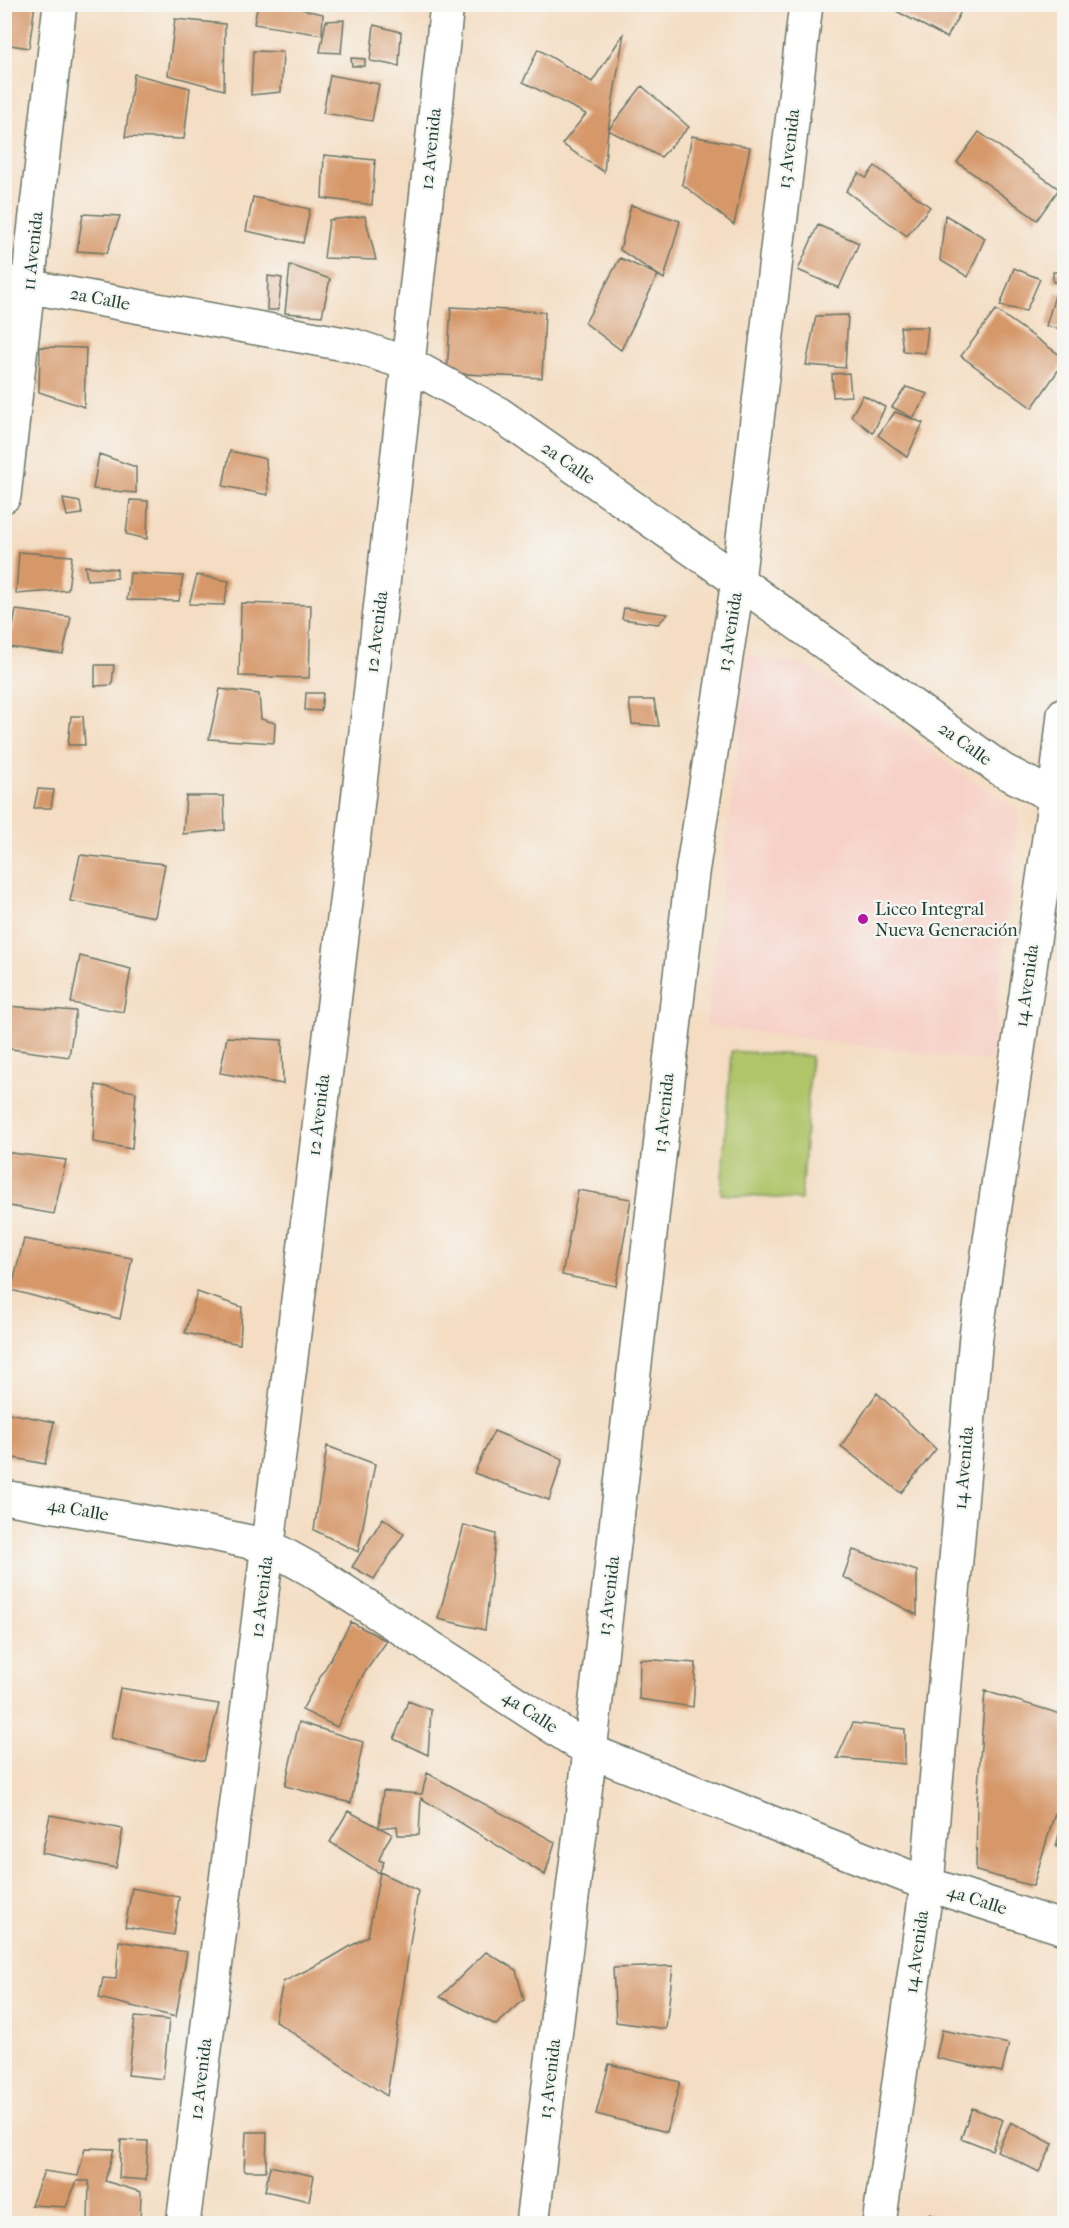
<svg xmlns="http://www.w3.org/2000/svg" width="1069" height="2228" font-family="'IM FELL French Canon',serif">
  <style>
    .built { fill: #f7d1c7 }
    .green { fill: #b0c56a; stroke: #68814f; stroke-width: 1.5 }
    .building { fill: #d69769 }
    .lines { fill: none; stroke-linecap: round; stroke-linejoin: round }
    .street-casing { stroke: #6a7566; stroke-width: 36 }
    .street { stroke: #fff; stroke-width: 33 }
    .poi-dot { fill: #b5179e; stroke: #f6f6f2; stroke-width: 2 }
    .labels { text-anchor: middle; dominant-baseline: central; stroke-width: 4.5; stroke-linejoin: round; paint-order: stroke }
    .street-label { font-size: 18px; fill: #1f3d34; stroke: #f6f6f2 }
    .poi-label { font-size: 18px; fill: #1f3d34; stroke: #f6f6f2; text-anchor: start }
  </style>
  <rect width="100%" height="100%" fill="#f6f6f2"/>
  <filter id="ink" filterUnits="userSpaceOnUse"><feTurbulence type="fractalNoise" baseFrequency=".0167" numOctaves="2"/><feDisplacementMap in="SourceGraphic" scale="12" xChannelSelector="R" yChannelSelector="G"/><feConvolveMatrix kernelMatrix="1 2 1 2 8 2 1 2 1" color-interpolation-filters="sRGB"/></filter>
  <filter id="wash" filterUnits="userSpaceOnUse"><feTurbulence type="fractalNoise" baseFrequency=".008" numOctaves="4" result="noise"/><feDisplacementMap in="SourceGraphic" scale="24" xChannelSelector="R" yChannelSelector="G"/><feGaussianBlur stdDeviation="1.35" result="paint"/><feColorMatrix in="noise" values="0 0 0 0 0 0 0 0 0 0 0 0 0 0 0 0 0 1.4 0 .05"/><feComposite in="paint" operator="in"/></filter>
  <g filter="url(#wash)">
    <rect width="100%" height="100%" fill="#f4ddc2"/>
    <path class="built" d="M748,654L808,666L1019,812L991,1062L706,1026Z"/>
    <path class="green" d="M731,1051L811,1056L801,1200L721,1194Z"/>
    <g id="blocks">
      <path class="building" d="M4,4H35L29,48L4,44Z
        M258,4H277L323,14L322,35L254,24Z
        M883,4H949L961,11L947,38Z
        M175,19L225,24L224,90L168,75Z
        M344,20L341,53L320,52L326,21Z
        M374,25L401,32L399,66L370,61Z
        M624,33L608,130L604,172L562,144L586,114L523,82L538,49L592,82Z
        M253,51L283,52L281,92L251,95Z
        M351,58L365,59V66H352Z
        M134,74L190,88L184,139L125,137Z
        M330,75L379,84L372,121L323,113Z
        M642,86L689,127L661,157L608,130Z
        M979,132L1059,189L1037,220L957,162Z
        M692,136L750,147L734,225L682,184Z
        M324,155L375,160L372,205L322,198Z
        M875,166L930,207L907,236L846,191L859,173L866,178Z
        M253,197L310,209L303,243L246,231Z
        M631,205L680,221L664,279L620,250Z
        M83,214L120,216L107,253L77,251Z
        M945,215L985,238L968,277L940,260Z
        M365,216L376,260L324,258L329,220Z
        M818,225L859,243L839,288L798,270Z
        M620,258L658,275L621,350L585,323Z
        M290,265L330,279L322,316L285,313Z
        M1014,268L1040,279L1026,311L1000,306Z
        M1053,272H1064V282H1053Z
        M268,276L282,278L278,310H267Z
        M1056,292L1064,294V330L1046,326Z
        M451,307L545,312L542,378L447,373Z
        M996,310L1064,358V362L1032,408L961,356Z
        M848,315L845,368L806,365L816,316Z
        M900,327H928L925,353L903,351Z
        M40,347L86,348L84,407L39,392Z
        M849,373L851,396L833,397L832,374Z
        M906,387L928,394L913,418L892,407Z
        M863,395L885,407L873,433L851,416Z
        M895,412L923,423L907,457L878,435Z
        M230,451L266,459L268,495L223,486Z
        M99,454L136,467V493L93,489Z
        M63,499L80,502L82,514L67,516Z
        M130,500L148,501L147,539L126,534Z
        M19,552L72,556L68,590L16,594Z
        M85,566L117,569V578L87,580Z
        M130,573L183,576L179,601L127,600Z
        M197,575L229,581L224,605L189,604Z
        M241,603L311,605L309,678L239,676Z
        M624,608L668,614L658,624L622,619Z
        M16,610L71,617L63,654L9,647Z
        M95,665H114L112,685L95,686Z
        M220,689L259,694L261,719L275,723L274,743L209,739Z
        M306,693H323L321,711L305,710Z
        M629,700H654L659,726L632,724Z
        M71,716H83L85,745H68Z
        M38,789L54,790L51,808H34Z
        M186,796H224L225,830L183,834Z
        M80,855L165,864L155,917L70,901Z
        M80,956L131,969L123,1012L71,1003Z
        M6,1006L76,1011L69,1057L4,1048Z
        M227,1037L282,1040L283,1084L220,1073Z
        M96,1085L136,1092L132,1149L93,1142Z
        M4,1152L66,1160L54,1214L4,1205Z
        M578,1190L631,1199L616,1286L562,1275Z
        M24,1239L132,1258L120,1319L11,1290Z
        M197,1292L242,1307L240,1344L185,1333Z
        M877,1393L936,1449L901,1493L841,1446Z
        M4,1412L54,1422L45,1464L4,1456Z
        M494,1431L563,1459L549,1500L474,1473Z
        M327,1446L375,1464L358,1552L314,1530Z
        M383,1518L404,1534L374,1579L352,1567Z
        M464,1525L496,1534L485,1630L438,1619Z
        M853,1550L917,1571V1615L843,1577Z
        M351,1622L387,1641L363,1675L337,1727L302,1710Z
        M640,1659L696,1663L693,1707L639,1699Z
        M120,1688L219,1704L204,1761L111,1738Z
        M985,1691L1064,1715V1759L1058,1803L1033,1886L976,1871L977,1800Z
        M408,1701L431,1710L428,1755L394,1739Z
        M299,1722L363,1742L351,1803L285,1786Z
        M853,1723L905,1729V1764L837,1758Z
        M427,1773L555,1842L545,1875L421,1798L419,1835H398L397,1826L379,1828L383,1791L422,1794Z
        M348,1811L392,1834L384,1847L379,1860L384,1862L379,1873L330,1842Z
        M1064,1813V1847H1056Z
        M50,1815L123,1829L116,1868L42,1853Z
        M380,1872L418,1891L387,2096L275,2021L283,1982L327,1960L368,1936Z
        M132,1888L179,1897L174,1935L125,1927Z
        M119,1941L187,1952L176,2017L99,1998L103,1978L116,1979Z
        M486,1952L516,1970L524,2000L496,2025L440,1997Z
        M673,1966L666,2029L616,2022L613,1968Z
        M135,2017L169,2020L163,2079L128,2075Z
        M942,2030L1009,2044L1002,2072L936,2058Z
        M609,2064L680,2082L667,2132L596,2114Z
        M972,2108L1003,2120L992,2150L961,2138Z
        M1011,2122L1053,2144L1039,2172L997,2151Z
        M246,2132H267L266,2171H244Z
        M121,2140L148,2141L146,2180L119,2178Z
        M85,2148L114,2149L105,2181L141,2192L140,2223H88L89,2181H77L66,2207L31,2205L44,2171L78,2176Z
        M270,2166L314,2176L309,2201L265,2191Z
        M929,2214L953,2223H926Z"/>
    </g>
  </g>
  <g filter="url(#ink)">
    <use href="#blocks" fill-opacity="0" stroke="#6a7566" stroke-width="1.5"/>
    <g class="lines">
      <defs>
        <path id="street" d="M4,282L355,346L409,364L499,414L738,581L1002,770L1055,797L1064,800
          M4,496L60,4
          M4,1497L213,1534L268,1546L310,1569L590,1751L927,1884L1064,1928
          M183,2224C276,1484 369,745 447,4
          M532,2224L590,1751L692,873L738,581L806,4
          M879,2224L927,1884L976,1336L1055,797L1064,714"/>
      </defs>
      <use href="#street" class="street-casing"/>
      <use href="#street" class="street"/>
    </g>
  </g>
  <circle class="poi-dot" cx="863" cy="919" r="6"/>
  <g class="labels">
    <g class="street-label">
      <text transform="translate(431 149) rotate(-84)">12 Avenida</text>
      <text transform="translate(789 149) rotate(-83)">13 Avenida</text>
      <text transform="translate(33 251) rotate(-84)">11 Avenida</text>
      <text transform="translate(100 299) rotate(11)">2a Calle</text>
      <text transform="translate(568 463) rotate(35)">2a Calle</text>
      <text transform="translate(377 632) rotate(-83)">12 Avenida</text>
      <text transform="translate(730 632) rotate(-81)">13 Avenida</text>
      <text transform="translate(965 744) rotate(36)">2a Calle</text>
      <text transform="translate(1027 986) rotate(-82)">14 Avenida</text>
      <text transform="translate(664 1113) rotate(-84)">13 Avenida</text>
      <text transform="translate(319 1115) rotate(-83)">12 Avenida</text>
      <text transform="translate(964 1468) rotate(-85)">14 Avenida</text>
      <text transform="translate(78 1510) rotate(10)">4a Calle</text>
      <text transform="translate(609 1596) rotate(-83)">13 Avenida</text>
      <text transform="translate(262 1597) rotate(-83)">12 Avenida</text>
      <text transform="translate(530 1712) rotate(33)">4a Calle</text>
      <text transform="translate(977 1900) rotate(18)">4a Calle</text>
      <text transform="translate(917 1952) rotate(-82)">14 Avenida</text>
      <text transform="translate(201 2079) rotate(-83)">12 Avenida</text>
      <text transform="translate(550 2079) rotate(-83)">13 Avenida</text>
    </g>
    <g class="poi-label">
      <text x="875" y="909">Liceo Integral<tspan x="875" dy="21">Nueva Generación</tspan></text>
    </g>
  </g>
  <rect width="1069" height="2228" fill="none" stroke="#f6f6f2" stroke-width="24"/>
</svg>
